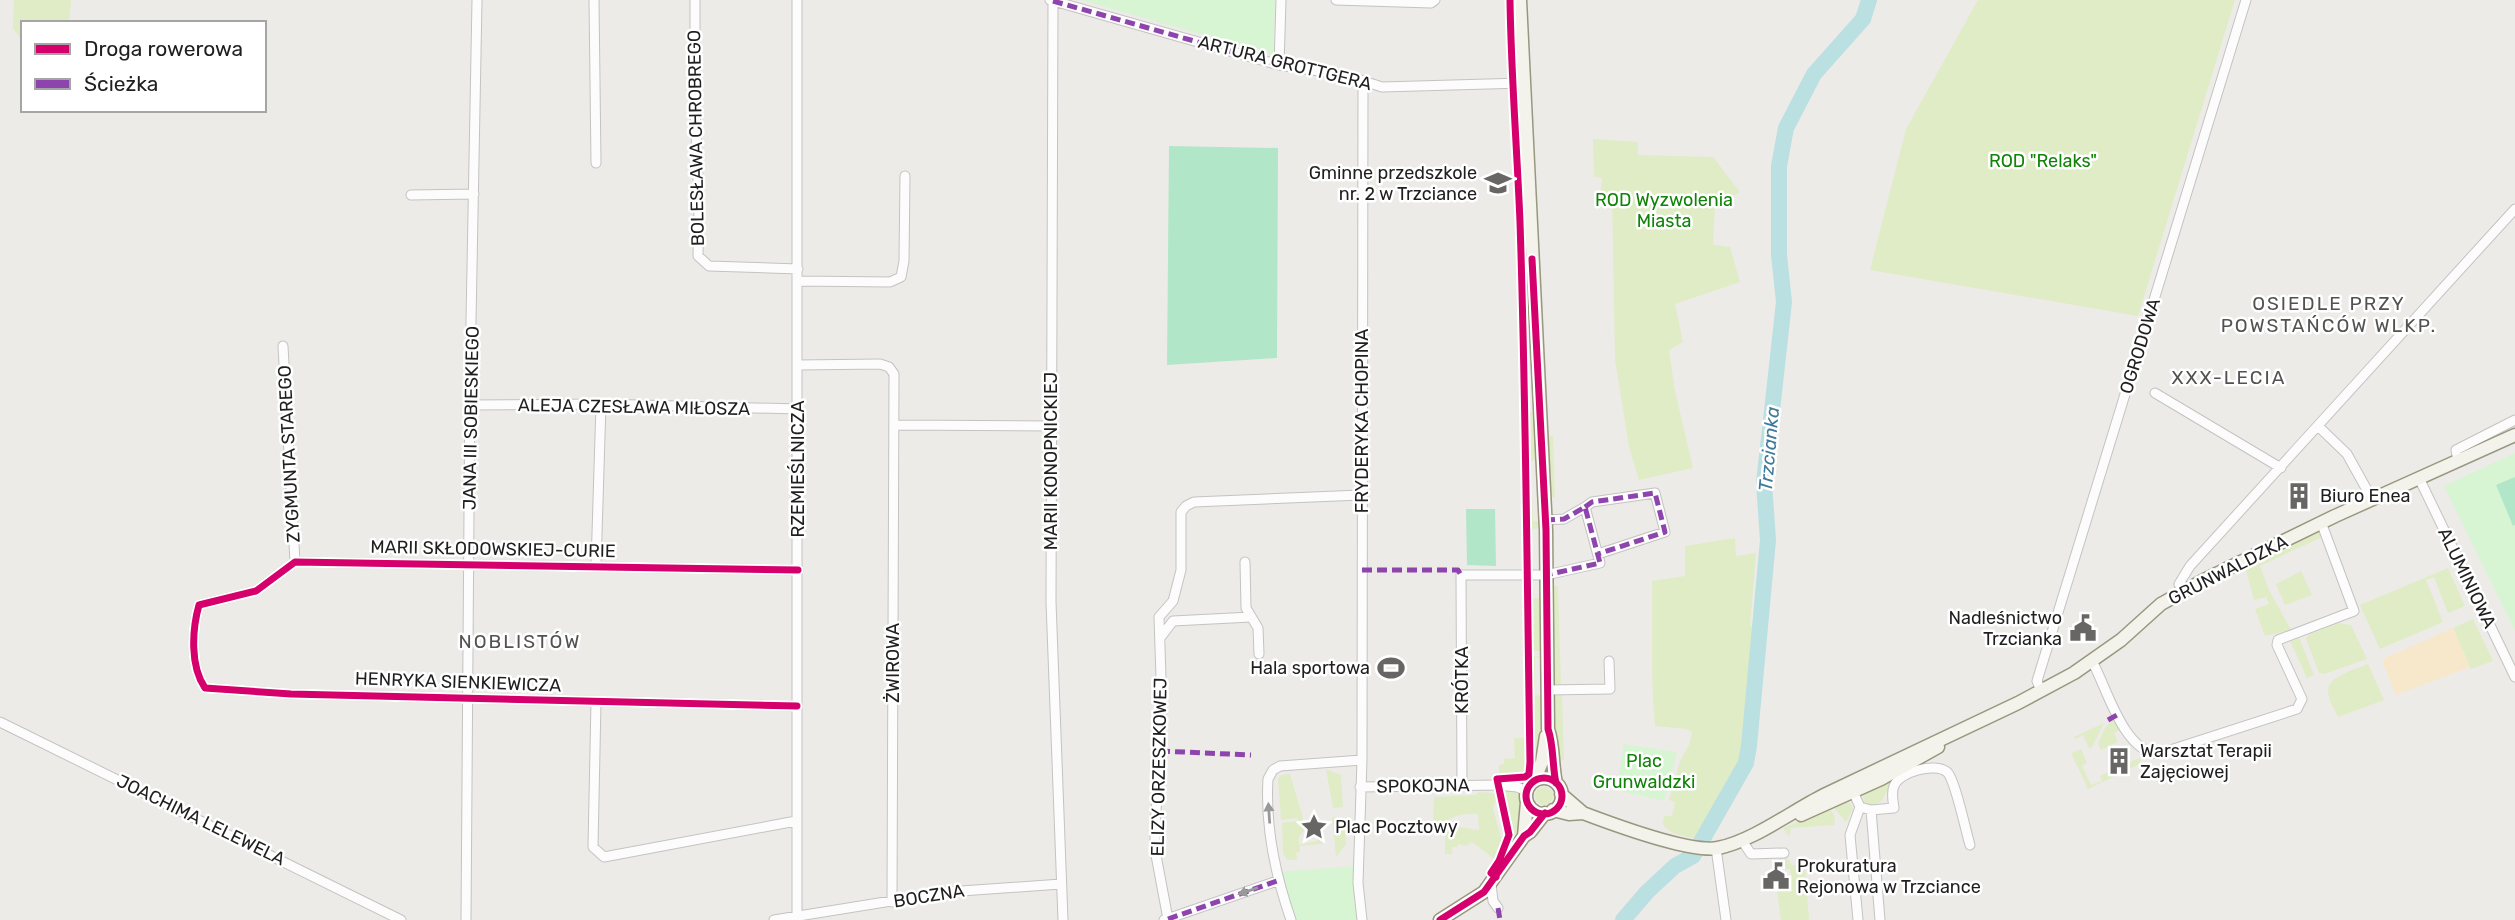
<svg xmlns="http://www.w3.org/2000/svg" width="2515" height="920" font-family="Rubik,sans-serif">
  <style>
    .grass { fill: #dfecc6 }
    .sand { fill: #f7e8cc }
    .park { fill: #d7f4d3 }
    .pitch { fill: #b2e6c8 }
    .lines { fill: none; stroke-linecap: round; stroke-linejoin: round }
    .river { stroke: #bae0e2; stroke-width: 16 }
    .street-casing { stroke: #c4c3c2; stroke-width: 11 }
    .secondary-casing { stroke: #99977f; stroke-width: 15 }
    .street { stroke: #fcfcfc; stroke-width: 9 }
    .secondary { stroke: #f4f3eb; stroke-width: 12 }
    .quiet { stroke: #8e44ad; stroke-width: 5; stroke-dasharray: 10 5; stroke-linecap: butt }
    .cycleway-casing { stroke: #fff; stroke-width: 11 }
    .cycleway { stroke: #d6006c; stroke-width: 7 }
    .oneway { fill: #999 }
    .labels { text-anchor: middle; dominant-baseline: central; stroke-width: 5; stroke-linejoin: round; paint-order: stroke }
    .street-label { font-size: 18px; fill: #1f1f1f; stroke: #fff }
    .park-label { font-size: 18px; fill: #108308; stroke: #fff }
    .poi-label { font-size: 18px; fill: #1f1f1f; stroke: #fff; text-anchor: start }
    .neighbourhood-label { font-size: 19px; letter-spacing: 2px; fill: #525252; stroke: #fff }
    .water-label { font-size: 19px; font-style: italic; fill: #407a9b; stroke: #fff }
  </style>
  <rect width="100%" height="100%" fill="#edebe8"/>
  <path class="grass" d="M14,0H71L69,23H23V42L13,28Z
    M1978,0H2235L2138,316L1870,270L1906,129Z
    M1593,139L1638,142V155L1713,157L1740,192L1715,206L1713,245L1730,247L1740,282L1675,304L1683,342L1669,350L1675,391L1693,468L1639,480L1629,447L1615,359L1612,193L1600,194L1602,178L1594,177Z
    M1532,412L1534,413L1539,459L1531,461L1533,521L1540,522L1541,528L1531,529L1527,413Z
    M1550,436H1553L1555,498L1551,496L1548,438Z
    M2319,532L2322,537L2260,566L2269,590L2291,630L2265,636L2255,609L2269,604L2266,597L2254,600L2246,570L2248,566Z
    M1735,538L1736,556L1756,553L1750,626H1759L1749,745L1745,763L1702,839C1690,838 1668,835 1663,824L1664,816H1672L1675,802L1669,800L1680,761L1689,745L1692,732L1687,729L1655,726C1650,677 1653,630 1652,581L1685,576V546Z
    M2448,568L2465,606L2448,613L2434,577L2426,580L2443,622L2380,649L2360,605Z
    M2301,571L2312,595L2285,605L2276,584Z
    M1555,586H1558L1561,685H1556L1553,678L1552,588Z
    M1539,598L1541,599V651H1532L1531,599Z
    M2473,619L2493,661L2471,669L2453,628Z
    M2338,623L2351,625L2367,659L2324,674L2319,673L2306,639L2308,635Z
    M2299,637L2314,675L2307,678L2290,641Z
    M1531,656H1543L1535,657V695L1543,696C1543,716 1544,739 1539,759L1533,760Z
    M2368,664L2384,700L2338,717C2335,710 2328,699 2328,691C2327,676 2357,669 2368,664Z
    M1562,694L1564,760L1557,759L1554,697Z
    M2116,717L2122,728L2114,733L2118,742L2101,750L2098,744C2102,733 2106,724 2116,717Z
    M2104,723L2092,747L2089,748L2083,735L2075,739L2074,737Z
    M1514,738H1528V773L1517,778L1499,777V765L1504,764V759L1515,758Z
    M2081,749L2087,763L2082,766L2091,785L2102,781L2100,776L2139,758L2142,763L2088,789L2071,753Z
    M1326,769L1341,775L1343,807L1333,808Z
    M1290,774L1303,818L1301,822H1304L1305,829L1299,837V845L1317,841L1321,828L1322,844L1300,846V852L1296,853L1297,860H1288L1283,854L1282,823L1298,821L1297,818L1281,820L1278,779L1281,775Z
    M1893,778L1882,801L1873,805L1865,804L1862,793Z
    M1535 796a9 9 0 1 1 18 0a9 9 0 1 1-18 0Z
    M1500,789C1505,790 1513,789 1517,792C1537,803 1509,848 1501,860L1511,834Z
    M1479,792L1493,793L1497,796L1493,808L1503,846L1497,861L1472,842L1466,846L1458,844L1457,847H1452V854H1445V836L1443,834C1452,822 1465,829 1479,830L1478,814C1461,813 1450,816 1438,829L1433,825L1434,797L1475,795Z
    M1846,802L1851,804L1853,809L1846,822L1833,807Z
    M1830,809L1835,817L1834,825L1791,828L1789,837L1783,828Z
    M1332,817H1344L1346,844L1336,857Z
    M1787,858L1792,865L1805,867L1809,920H1781L1776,884L1792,881L1790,869L1775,870V859Z"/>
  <path class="sand" d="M2453,628L2470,667L2396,695L2383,663L2385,658Z"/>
  <path class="park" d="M1082,0H1275L1273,55Z
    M2515,453V631L2444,486Z
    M1624,744L1677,752L1664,801L1616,790Z
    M1355,866L1354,885L1357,920H1294L1277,872Z"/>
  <path class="pitch" d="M1169,146L1278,148L1277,358L1167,365Z
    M2515,477V525L2513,526L2496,485Z
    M1466,509H1495L1496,566L1467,565Z"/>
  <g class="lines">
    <path class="river" d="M1623,920L1647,892L1675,866L1693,856L1746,763L1749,746L1768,540L1764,483L1784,302L1779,255V166L1786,128L1814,74L1863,19L1869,0"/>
    <defs>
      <path id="street" d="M594,0L596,163
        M695,0V109L699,203L698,256L709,266L798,269
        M797,0V916
        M1050,0L1279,65L1345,75L1382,87L1523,83
        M1053,0L1051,602L1063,920
        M1336,0L1431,3L1435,0
        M1279,65L1281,0
        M411,195L474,194
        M799,281L890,282L901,277L904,261L905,176
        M283,346L295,562
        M798,365L880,364L889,367L894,374L892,902
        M2155,393L2281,468
        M470,405L601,404L798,409
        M895,425L1051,426
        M2319,427L2347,454L2372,499
        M2458,461L2456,450L2515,420
        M2419,478L2515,677
        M1585,507L1592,502L1655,493L1665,532L1598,554
        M1245,562L1246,608L1258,628L1259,654
        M596,566L601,404
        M2182,592L2179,584L2190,566L2515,209
        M1160,638L1173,621L1251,617
        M2092,661C2107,688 2123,751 2158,754L2297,709L2302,699L2277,645L2278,640L2354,611L2321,522
        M1548,690L1610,689L1609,661
        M2041,691L2037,681L2246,0
        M596,702L593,847L604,857L796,821
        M797,706L291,694L205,688C190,666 192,630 199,605L256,591L295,562L798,570
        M0,722L401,920
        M1462,786L1461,575H1546L1600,563L1585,507L1564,519L1545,520
        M1360,787L1497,785L1517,787L1527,791
        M1851,787L1860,807L1850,835L1858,920
        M1860,807L1871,810L1894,808C1893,801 1891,793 1894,786C1899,772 1935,762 1947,772C1955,779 1966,832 1970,845
        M1871,810L1880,920
        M1741,839L1751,854L1784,853
        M1716,848L1726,920
        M1491,884L1493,901L1498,908
        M1168,919L1155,850V829L1162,709L1159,617L1173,601L1181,570V512L1186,506L1194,502L1361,495
        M466,920L470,375L477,0
        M774,920L947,892L1061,884
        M1164,920L1277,881
        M1291,920C1275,874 1265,828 1268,779L1273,770L1280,766L1362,760
        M1362,920L1358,883L1362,760L1363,81"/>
      <path id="secondary" d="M1520,0L1546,530L1548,729C1554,746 1552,765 1556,783
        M1526 796a18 18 0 1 1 36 0a18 18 0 1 1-36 0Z
        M1534,781L1542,762L1546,736
        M1561,794L1583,813
        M1553,810L1569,814L1583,813C1612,824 1690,853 1718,848C1753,841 1792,811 1824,795L2018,703L2074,673L2121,640L2161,604L2204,580L2335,516L2515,435
        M1801,815L1881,779L1938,747
        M1524,836L1527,802
        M1440,920L1484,892L1524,836L1530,832L1545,813"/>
    </defs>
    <use href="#street" class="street-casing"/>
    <use href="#secondary" class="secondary-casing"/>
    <use href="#street" class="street"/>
    <use href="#secondary" class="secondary"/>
    <path class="quiet" d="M1053,1L1279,65
      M1585,507L1592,502L1655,493L1665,532L1598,554
      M1545,520L1564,519L1585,507L1600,563L1546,575
      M1362,570H1458L1461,575
      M2108,720L2117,715
      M1160,751L1251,755
      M1498,908L1500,920
      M1168,919L1277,881"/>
    <defs>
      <path id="cycleway" d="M1532,259L1546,530L1548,729C1554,746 1552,765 1556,783
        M797,706L291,694L205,688C190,666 192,630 199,605L256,591L295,562L798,570
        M1526 796a18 18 0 1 1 36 0a18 18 0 1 1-36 0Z
        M1496,877L1491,873L1499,861L1509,835L1497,779L1525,777L1529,774L1530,762C1527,582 1526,402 1520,222C1517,148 1511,74 1510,0
        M1440,920L1484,892L1524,836L1530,832L1545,813"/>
    </defs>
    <use href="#cycleway" class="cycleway-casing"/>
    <use href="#cycleway" class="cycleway"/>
  </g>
  <defs><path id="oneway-solid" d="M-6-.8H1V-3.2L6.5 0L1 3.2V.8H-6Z" transform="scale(1.75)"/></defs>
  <g class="oneway">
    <use href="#oneway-solid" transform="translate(1269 813) rotate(-94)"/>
    <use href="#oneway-solid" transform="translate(1248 891) rotate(161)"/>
  </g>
  <defs>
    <symbol id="school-bare" viewBox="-9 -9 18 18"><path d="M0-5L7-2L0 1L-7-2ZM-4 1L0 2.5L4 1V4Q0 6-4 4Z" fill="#676665" stroke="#fff" stroke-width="2.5" paint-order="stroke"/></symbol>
    <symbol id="building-bare" viewBox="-9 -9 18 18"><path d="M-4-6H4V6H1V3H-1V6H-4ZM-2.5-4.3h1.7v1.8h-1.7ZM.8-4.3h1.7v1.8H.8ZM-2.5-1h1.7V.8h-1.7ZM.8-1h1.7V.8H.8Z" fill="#676665" stroke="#fff" stroke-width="2.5" paint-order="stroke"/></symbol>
    <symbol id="civic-bare" viewBox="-9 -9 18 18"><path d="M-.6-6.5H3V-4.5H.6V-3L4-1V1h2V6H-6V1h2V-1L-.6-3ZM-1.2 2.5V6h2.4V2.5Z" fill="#676665" stroke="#fff" stroke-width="2.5" paint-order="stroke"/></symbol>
    <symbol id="stadium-bare" viewBox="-9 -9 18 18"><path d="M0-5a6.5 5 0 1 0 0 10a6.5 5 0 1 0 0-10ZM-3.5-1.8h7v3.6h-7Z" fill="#676665" stroke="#fff" stroke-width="2.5" paint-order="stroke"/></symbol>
    <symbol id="sight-bare" viewBox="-9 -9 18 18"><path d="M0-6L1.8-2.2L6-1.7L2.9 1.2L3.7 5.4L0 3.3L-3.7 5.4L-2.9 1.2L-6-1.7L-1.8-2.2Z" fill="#676665" stroke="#fff" stroke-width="2.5" paint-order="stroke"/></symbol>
  </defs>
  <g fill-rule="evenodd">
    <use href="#school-bare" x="1479" y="164" width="38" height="38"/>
    <use href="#building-bare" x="2280" y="477" width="38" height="38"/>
    <use href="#civic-bare" x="2064" y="609" width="38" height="38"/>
    <use href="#stadium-bare" x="1372" y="649" width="38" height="38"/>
    <use href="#building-bare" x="2100" y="742" width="38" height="38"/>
    <use href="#sight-bare" x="1295" y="808" width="38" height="38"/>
    <use href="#civic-bare" x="1757" y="857" width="38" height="38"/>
  </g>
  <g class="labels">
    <g class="street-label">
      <text transform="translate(1285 63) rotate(14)">ARTURA GROTTGERA</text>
      <text transform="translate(696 138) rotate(-91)">BOLESŁAWA CHROBREGO</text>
      <text transform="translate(2140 346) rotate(-73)">OGRODOWA</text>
      <text transform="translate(634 407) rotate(1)">ALEJA CZESŁAWA MIŁOSZA</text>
      <text transform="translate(471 418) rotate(-89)">JANA III SOBIESKIEGO</text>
      <text transform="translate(1362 421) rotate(-90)">FRYDERYKA CHOPINA</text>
      <text transform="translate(289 454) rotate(-93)">ZYGMUNTA STAREGO</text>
      <text transform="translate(1051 461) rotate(-90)">MARII KONOPNICKIEJ</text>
      <text transform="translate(798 469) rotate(-90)">RZEMIEŚLNICZA</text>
      <text transform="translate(493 549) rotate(1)">MARII SKŁODOWSKIEJ-CURIE</text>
      <text transform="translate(2228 570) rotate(-27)">GRUNWALDZKA</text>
      <text transform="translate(2467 578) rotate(64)">ALUMINIOWA</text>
      <text transform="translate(893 663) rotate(-90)">ŻWIROWA</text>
      <text transform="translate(1462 680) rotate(-90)">KRÓTKA</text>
      <text transform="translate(458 682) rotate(2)">HENRYKA SIENKIEWICZA</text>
      <text transform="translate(1159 767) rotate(-89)">ELIZY ORZESZKOWEJ</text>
      <text transform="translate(1423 786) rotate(-1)">SPOKOJNA</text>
      <text transform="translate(201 820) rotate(26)">JOACHIMA LELEWELA</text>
      <text transform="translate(929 896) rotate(-9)">BOCZNA</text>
    </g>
    <g class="park-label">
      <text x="2043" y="161">ROD "Relaks"</text>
      <text x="1664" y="200">ROD Wyzwolenia<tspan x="1664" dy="21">Miasta</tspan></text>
      <text x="1644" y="761">Plac<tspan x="1644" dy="21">Grunwaldzki</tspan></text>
    </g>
    <g class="poi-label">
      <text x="1477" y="173" text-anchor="end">Gminne przedszkole<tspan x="1477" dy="21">nr. 2 w Trzciance</tspan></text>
      <text x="2320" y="496">Biuro Enea</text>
      <text x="2062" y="618" text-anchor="end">Nadleśnictwo<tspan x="2062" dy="21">Trzcianka</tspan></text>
      <text x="1370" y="668" text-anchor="end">Hala sportowa</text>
      <text x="2140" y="751">Warsztat Terapii<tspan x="2140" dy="21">Zajęciowej</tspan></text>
      <text x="1335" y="827">Plac Pocztowy</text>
      <text x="1797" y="866">Prokuratura<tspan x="1797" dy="21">Rejonowa w Trzciance</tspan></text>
    </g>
    <g class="neighbourhood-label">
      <text x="2329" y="303">OSIEDLE PRZY<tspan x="2329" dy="22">POWSTAŃCÓW WLKP.</tspan></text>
      <text x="2229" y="377">XXX-LECIA</text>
      <text x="520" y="641">NOBLISTÓW</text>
    </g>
    <g class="water-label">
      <text transform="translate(1769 449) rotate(-85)">Trzcianka</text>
    </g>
  </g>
  <rect x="21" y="21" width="245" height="91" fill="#ffffff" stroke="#a5a5a5" stroke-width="2"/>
  <rect x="35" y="44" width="35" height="10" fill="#d6006c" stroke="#a5a5a5" stroke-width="2"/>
  <text x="84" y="56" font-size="21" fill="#1f1f1f">Droga rowerowa</text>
  <rect x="35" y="79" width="35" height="10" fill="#8e44ad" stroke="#a5a5a5" stroke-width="2"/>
  <text x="84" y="91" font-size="21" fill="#1f1f1f">Ścieżka</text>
</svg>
